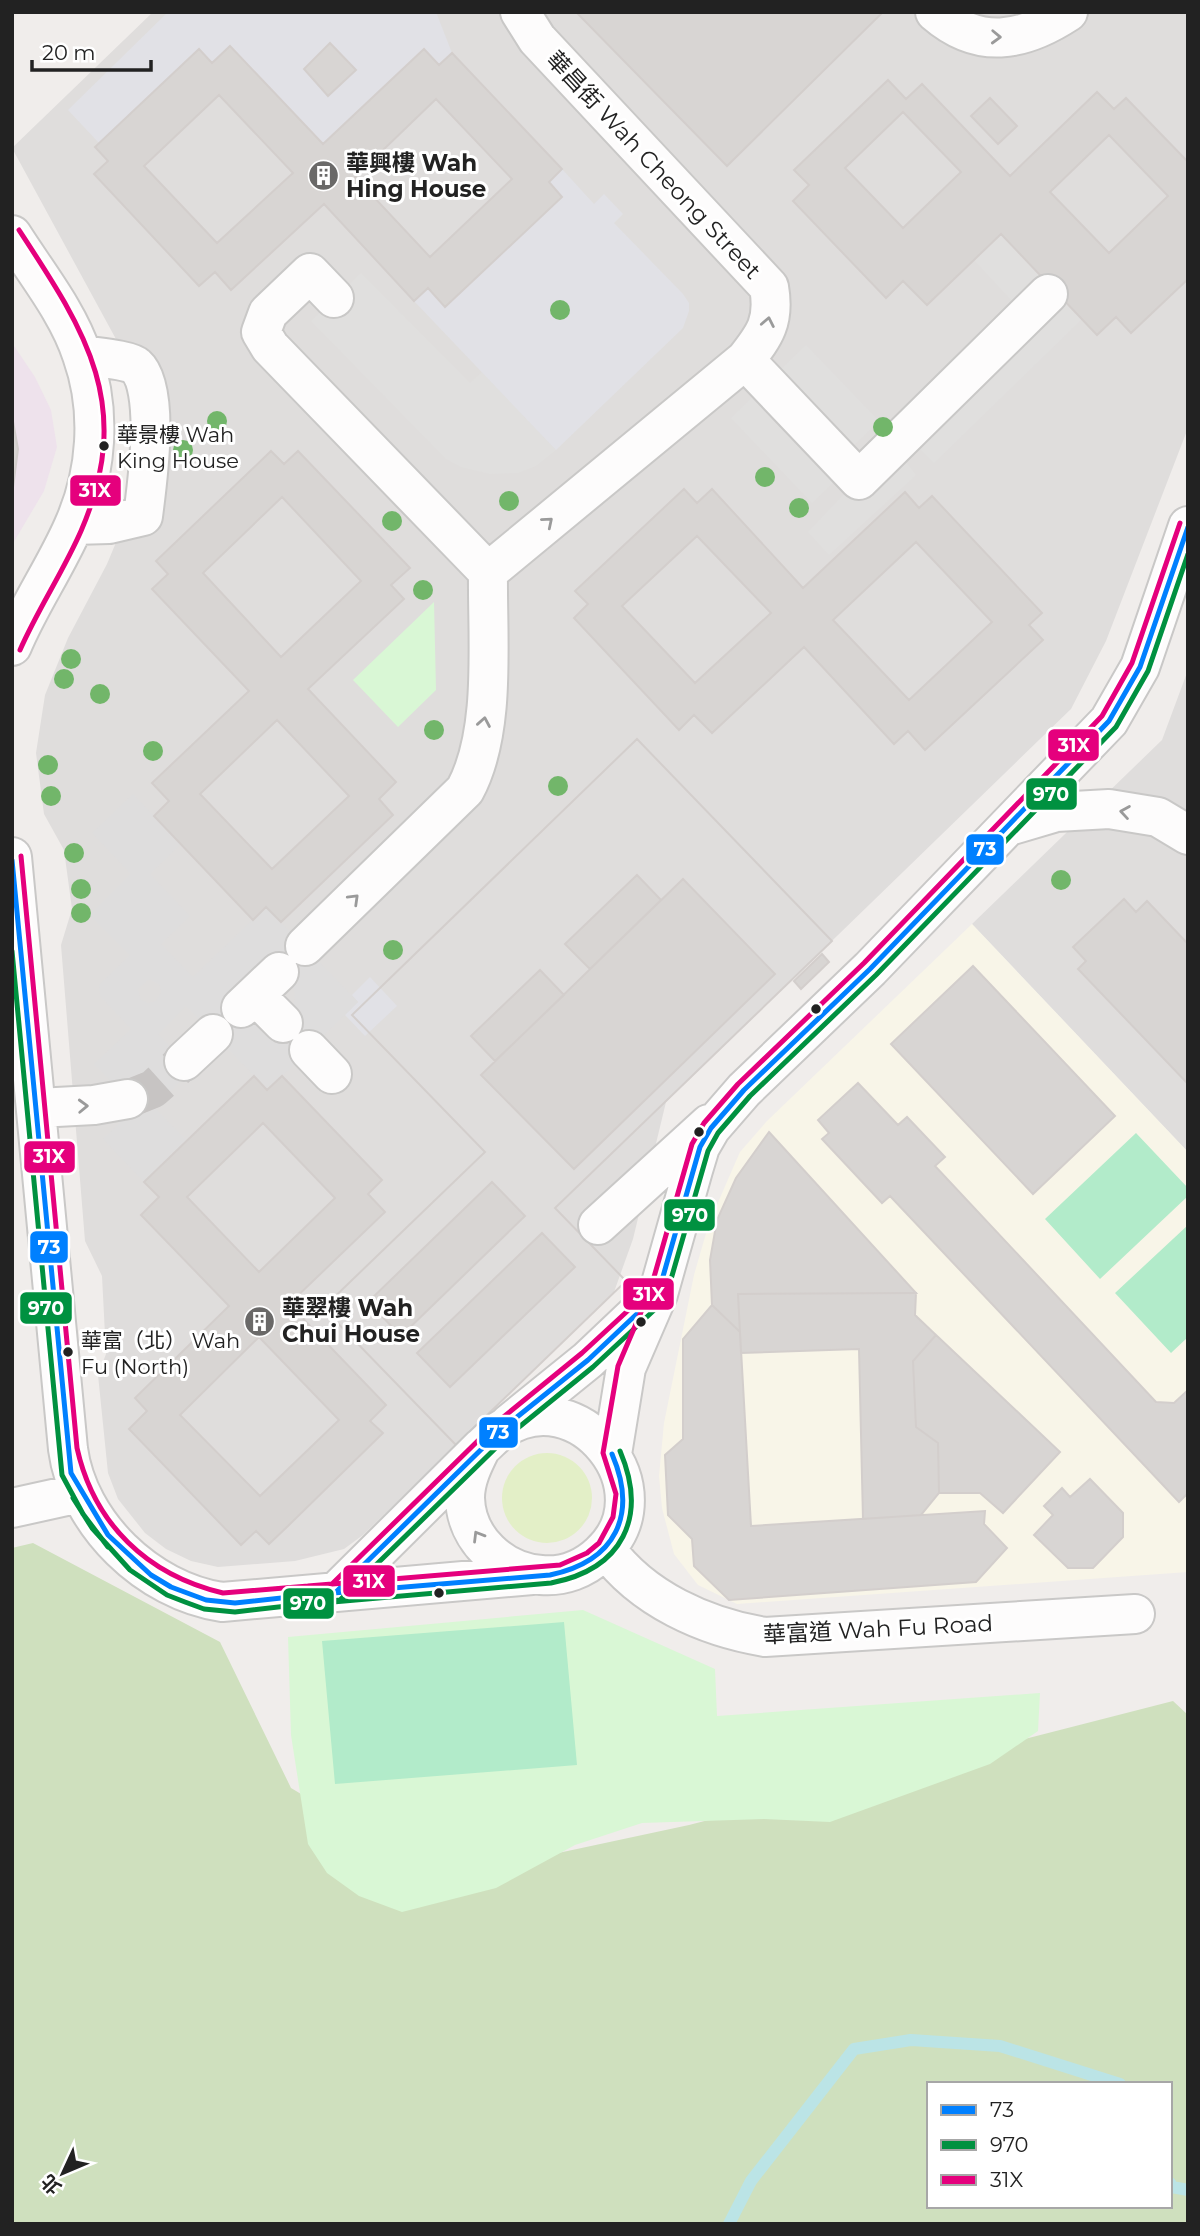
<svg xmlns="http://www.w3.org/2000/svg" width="1200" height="2236" font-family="Montserrat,'Noto Sans TC',sans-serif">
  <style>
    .residential { fill: #dfdddc }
    .industrial { fill: #eee2ec }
    .education { fill: #f8f5e8 }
    .grass { fill: #e3efc7 }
    .forest { fill: #cfe0be; fill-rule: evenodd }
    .park { fill: #d9f7d5 }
    .pitch { fill: #b2ebca }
    .parking { fill: #e0dfde }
    .plaza { fill: #e1e1e6 }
    .pier { fill: #dedddd; fill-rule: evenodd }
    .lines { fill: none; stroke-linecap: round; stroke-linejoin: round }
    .stream { stroke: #bbe4e6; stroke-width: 12 }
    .building { fill: #d8d5d3; stroke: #d3cecc; stroke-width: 2; fill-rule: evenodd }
    .minor-tunnel { stroke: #c7c4c3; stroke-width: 38; stroke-dasharray: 38 19; stroke-linecap: butt }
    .minor-casing { stroke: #c9c8c7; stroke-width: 42 }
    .minor { stroke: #fdfcfc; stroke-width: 38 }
    .bus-1-casing { stroke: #fff; stroke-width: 10 }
    .bus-2-casing { stroke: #fff; stroke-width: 10 }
    .bus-3-casing { stroke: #fff; stroke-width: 10 }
    .bus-1 { stroke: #0080ff; stroke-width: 5 }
    .bus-2 { stroke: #009140; stroke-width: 5 }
    .bus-3 { stroke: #e5007d; stroke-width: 5 }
    .tree { fill: #72b66a }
    .oneway { stroke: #9a9a9a }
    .bus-dot { fill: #222; stroke: #fff; stroke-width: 2.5 }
    .labels { text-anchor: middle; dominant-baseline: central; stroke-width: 6; stroke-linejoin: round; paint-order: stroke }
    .bus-label { font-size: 21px; fill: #222; stroke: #fff; text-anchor: start }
    .poi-label { font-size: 23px; font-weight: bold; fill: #222; stroke: #fff; text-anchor: start }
    .street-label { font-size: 23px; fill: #222; stroke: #fff }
    .line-badge { stroke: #fff; stroke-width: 2.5 }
    .badge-label { font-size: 19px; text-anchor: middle; font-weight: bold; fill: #fff }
  </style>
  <rect width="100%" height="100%" fill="#f0edeb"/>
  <path class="residential" d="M153,12H1188V428L1106,641L1071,709L666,1102L633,1239L614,1292L363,1535L344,1549L295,1561L218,1567L191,1561L166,1549L145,1533L118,1499L108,1473L98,1375L106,1354L102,1276L85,1241L61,945L72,909L64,850L44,814L36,753L45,695L68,638L107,564L130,509L135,420L117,341L12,148Z
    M1188,670V1152L972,924L1162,740Z"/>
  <path class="industrial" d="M12,343L35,377L51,410L57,447L44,491L12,545Z"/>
  <path class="education" d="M972,924L1188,1152V1572L737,1604L698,1585L674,1554L662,1508L659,1476L664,1423L694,1275L709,1223L740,1152L767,1121Z"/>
  <path class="grass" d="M502 1498a45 45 0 1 1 90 0a45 45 0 1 1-90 0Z"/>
  <path class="forest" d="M33,1543L220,1642L291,1788L442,1878L689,1825L1173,1701L1188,1715V2224H12V1548ZM929,2084H1170V2206H929Z"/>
  <path class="park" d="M434,602L436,690L398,727L353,680Z
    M583,1610L715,1669L717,1716L1040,1693L1038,1731L990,1764L830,1822L764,1819L642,1823L575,1845L496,1888L402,1912L359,1896L327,1873L308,1844L291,1735L288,1637Z"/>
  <path class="pitch" d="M1136,1133L1188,1188V1196L1100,1279L1045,1219Z
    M1188,1225V1337L1171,1353L1115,1293Z
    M564,1622L577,1765L335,1784L322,1641Z"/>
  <path class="parking" d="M1001,234L1082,319L934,463L914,443L905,461L916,475L829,555L808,532L846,492L841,475L812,503L731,418L806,345L879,421L848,451L857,456L1013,302L974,260Z
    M361,273L470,383L482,372L556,450L536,466L518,473L490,474L461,467L446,459L311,321Z"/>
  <path class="plaza" d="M168,12H436L452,53L439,65L424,50L323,144L212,63L199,49L99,143L68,110Z
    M562,169L594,204L604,194L623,214L614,223L683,294L689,303V311L683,328L556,450L414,301L428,288L446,306L562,197L549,182Z
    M370,977L397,1006L365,1036L345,1015L358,1002L352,995Z"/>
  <path class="pier" d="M133,794L181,844L150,874L190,916L161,944L193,977L266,907L358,1002L268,1090L186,1006L158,1034L192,1069L154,1107L187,1141L144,1182L103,1139L136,1107L94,1064L131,1029L100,996L99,985L130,955L90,915L131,874L92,833ZM149,979L159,984L161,992L156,1001L148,1003L141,1000L138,989ZM292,984L295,993L293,1012L261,1026L252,1023Z"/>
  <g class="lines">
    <path class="stream" d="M1170,2183L1172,2187L1188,2190
      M729,2224L751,2181L854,2049L911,2040L1000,2046L1120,2084"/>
  </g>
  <path class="building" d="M576,12H883L727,166Z
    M330,43L356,70L328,96L304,69Z
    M230,46L323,144L424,49L439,65L452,53L562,169L549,182L562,197L445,307L428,288L414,301L324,204L231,290L215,272L199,286L94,174L108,161L95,147L199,49L212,63ZM219,95L293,173L217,243L144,166ZM436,99L512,179L430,257L355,177Z
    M888,80L906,99L922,84L1010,176L1097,92L1114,109L1126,98L1188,162V279L1131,333L1116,317L1097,335L1001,234L927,305L903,281L886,298L793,201L809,185L794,170ZM903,112L961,172L903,228L845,168ZM1109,135L1168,196L1109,253L1050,192Z
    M990,98L1017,126L998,144L971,116Z
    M12,416L18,449L12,495Z
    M271,451L284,464L298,451L410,568L391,585L404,599L308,689L396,782L379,799L393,815L281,922L266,907L253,920L154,816L169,801L152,783L249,691L152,589L168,574L156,561ZM282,497L361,581L281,657L203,573ZM277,720L349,796L272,869L200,794Z
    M684,489L697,503L712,489L803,588L905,492L919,508L932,496L1042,613L1029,625L1043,640L925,750L908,731L894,744L804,647L712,733L694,715L679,730L574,618L588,604L575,591ZM697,536L771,613L695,683L622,606ZM916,542L992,622L909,700L833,620Z
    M637,739L832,941L555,1208L626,1281L456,1445L323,1308L485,1152L352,1015ZM637,875L661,900L590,969L565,944ZM540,970L564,995L495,1061L471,1036Z
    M637,739L832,941L555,1208L626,1281L456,1445L323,1308L485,1152L352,1015Z
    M683,879L775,974L574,1169L481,1075Z
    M1124,899L1136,912L1147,901L1188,944V1084L1078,969L1086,961L1073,947Z
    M822,954L829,962L801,989L794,981Z
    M973,966L1115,1116L1033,1194L891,1044Z
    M254,1076L267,1090L282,1076L382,1180L368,1194L385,1212L289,1304L386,1405L370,1421L383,1433L288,1526L269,1544L256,1531L241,1545L129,1429L147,1411L135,1398L229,1306L141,1215L159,1197L144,1182ZM263,1123L335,1198L259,1272L187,1197ZM259,1337L339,1420L260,1496L180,1415Z
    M858,1083L898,1125L907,1117L945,1157L935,1166L1156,1402L1174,1403L1188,1390V1493L1179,1502L890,1196L882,1203L822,1139L829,1133L818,1120Z
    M769,1132L916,1293L738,1294L740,1332L712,1305L710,1260L717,1220L736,1178Z
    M492,1182L525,1216L401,1336L368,1302Z
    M542,1233L575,1267L450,1387L417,1353Z
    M916,1293L915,1315L936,1335L913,1361L916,1427L938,1443L939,1493L921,1515L863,1519L859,1349L741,1353L738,1294Z
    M712,1305L740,1332L751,1526L985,1511L984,1524L1007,1548L976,1582L729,1600L694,1566L692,1539L668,1515L665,1455L683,1439V1339Z
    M936,1335L1060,1452L1003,1513L980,1493H939L938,1443L916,1427L913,1361Z
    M1090,1479L1123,1513V1537L1093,1568H1068L1034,1535L1053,1515L1044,1506L1062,1488L1070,1497Z"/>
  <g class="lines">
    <path class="minor-tunnel" d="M128,1099L153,1089L184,1061"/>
    <defs>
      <path id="minor" d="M935,12C979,50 1022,42 1068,12
        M12,235C36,273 68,312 82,355C102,411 97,474 73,527C55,568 29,605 12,646
        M334,298L310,273L268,313L261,332L270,347L488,572
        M745,360L859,480L1048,294
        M74,525L109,524L143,516C147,485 161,388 136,366C130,360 93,357 83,355
        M1009,826L1056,812L1109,809L1158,817L1188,835
        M12,857L68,1449C78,1524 148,1591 222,1602L532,1575
        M305,946L465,790C497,731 487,638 488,572L745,360C765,335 775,321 769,287L537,39L520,12
        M255,995L283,1023
        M241,1008L279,972
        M309,1050L332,1074
        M184,1061L213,1034
        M38,1108L94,1105L128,1099
        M598,1225L709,1124
        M509,1424L588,1360L646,1305
        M612,1454L626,1368L658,1294L693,1170L700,1147L711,1128L744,1090L870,969L1109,721L1140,667L1188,526
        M12,1508L80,1493
        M606,1549C642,1599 705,1627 765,1637L1135,1614
        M336,1592L481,1448C488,1442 494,1435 501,1430C578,1376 670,1491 600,1554C584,1569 563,1577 541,1575C502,1572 466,1540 465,1498C465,1480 473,1464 481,1448"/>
    </defs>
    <use href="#minor" class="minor-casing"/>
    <use href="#minor" class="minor"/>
    <defs>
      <path id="bus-1" d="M12,860L71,1473L108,1535L151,1575L171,1587L206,1600L235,1603L336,1592L502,1429L588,1360L658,1294L700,1147L711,1128L744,1090L870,969L1109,721L1140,667L1188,527
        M309,1595L550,1575C616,1561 638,1515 612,1454"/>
      <path id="bus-2" d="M12,951L62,1475L83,1514L108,1547
        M73,1498L92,1528L130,1570L167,1595L185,1602L204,1609L235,1612L340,1600L508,1436L593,1367L665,1300L708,1151L718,1133L750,1096L876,975L1116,727L1148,671L1188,554
        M310,1604L551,1583C623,1569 648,1517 620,1451"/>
      <path id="bus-3" d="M19,230C86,332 135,406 81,531C63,572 38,609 20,650
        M21,856L77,1448C94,1524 147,1575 223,1593L560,1565L587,1553L599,1543L613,1517L616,1494L603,1453L618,1366L650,1291L692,1144L704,1123L738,1084L864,963L1102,716L1132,663L1180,523
        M308,1586L332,1584L496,1423L582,1353L647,1293"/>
    </defs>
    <use href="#bus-1" class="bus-1-casing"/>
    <use href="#bus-2" class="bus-2-casing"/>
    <use href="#bus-3" class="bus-3-casing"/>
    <use href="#bus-1" class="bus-1"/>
    <use href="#bus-2" class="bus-2"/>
    <use href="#bus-3" class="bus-3"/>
  </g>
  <g class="tree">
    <circle cx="560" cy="310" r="10"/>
    <circle cx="217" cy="421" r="10"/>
    <circle cx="883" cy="427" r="10"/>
    <circle cx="183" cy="450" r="10"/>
    <circle cx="765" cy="477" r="10"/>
    <circle cx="509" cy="501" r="10"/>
    <circle cx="799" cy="508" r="10"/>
    <circle cx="392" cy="521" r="10"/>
    <circle cx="423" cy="590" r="10"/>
    <circle cx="71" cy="659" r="10"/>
    <circle cx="64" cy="679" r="10"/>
    <circle cx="100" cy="694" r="10"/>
    <circle cx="434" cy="730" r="10"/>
    <circle cx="153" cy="751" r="10"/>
    <circle cx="48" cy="765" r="10"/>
    <circle cx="558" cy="786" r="10"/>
    <circle cx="51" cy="796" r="10"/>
    <circle cx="74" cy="853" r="10"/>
    <circle cx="1061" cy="880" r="10"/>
    <circle cx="81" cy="889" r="10"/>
    <circle cx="81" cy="913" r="10"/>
    <circle cx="393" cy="950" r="10"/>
  </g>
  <defs><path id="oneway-chevron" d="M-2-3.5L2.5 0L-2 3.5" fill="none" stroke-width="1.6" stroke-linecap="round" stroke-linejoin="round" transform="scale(1.75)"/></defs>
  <g class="oneway">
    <use href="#oneway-chevron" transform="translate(996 37) rotate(2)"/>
    <use href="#oneway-chevron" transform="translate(768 322) rotate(-79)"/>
    <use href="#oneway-chevron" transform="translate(548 522) rotate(-40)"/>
    <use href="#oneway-chevron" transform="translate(484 722) rotate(-80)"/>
    <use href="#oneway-chevron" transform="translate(1125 812) rotate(-171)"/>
    <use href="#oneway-chevron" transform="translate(354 899) rotate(-44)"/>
    <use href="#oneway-chevron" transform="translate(83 1106) rotate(-2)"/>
    <use href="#oneway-chevron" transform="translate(478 1536) rotate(-121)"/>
  </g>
  <defs>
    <symbol id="building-disc" viewBox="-11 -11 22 22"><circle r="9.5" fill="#6a6968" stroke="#fff"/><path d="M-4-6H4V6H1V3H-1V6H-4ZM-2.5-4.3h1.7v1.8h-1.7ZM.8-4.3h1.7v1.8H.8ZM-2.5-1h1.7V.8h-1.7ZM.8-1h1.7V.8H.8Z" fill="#fff"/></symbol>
  </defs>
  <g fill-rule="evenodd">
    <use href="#building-disc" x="306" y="158" width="35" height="35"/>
    <use href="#building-disc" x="242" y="1304" width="35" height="35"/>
  </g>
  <g class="bus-dot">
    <circle cx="104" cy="446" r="6"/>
    <circle cx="816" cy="1009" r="6"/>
    <circle cx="699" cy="1132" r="6"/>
    <circle cx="641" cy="1322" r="6"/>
    <circle cx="68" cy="1352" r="6"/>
    <circle cx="439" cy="1593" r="6"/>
  </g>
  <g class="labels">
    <g class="bus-label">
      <text x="117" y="434">華景樓 Wah<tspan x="117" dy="26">King House</tspan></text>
      <text x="81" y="1340">華富（北） Wah<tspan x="81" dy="26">Fu (North)</tspan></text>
    </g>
    <g class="poi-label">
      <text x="346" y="163">華興樓 Wah<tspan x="346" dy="26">Hing House</tspan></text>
      <text x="282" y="1308">華翠樓 Wah<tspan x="282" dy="26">Chui House</tspan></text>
    </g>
    <g class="street-label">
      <text transform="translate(654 165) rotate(47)">華昌街 Wah Cheong Street</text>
      <text transform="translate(878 1629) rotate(-3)">華富道 Wah Fu Road</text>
    </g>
  </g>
  <g class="line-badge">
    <rect x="69" y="474" width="53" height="33" rx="7" fill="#e5007d"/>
    <rect x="1047" y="728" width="53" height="34" rx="7" fill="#e5007d"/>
    <rect x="1025" y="777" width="53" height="34" rx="7" fill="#009140"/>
    <rect x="965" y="833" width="40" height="33" rx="7" fill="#0080ff"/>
    <rect x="23" y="1140" width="53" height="34" rx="7" fill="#e5007d"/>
    <rect x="663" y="1198" width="53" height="34" rx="7" fill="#009140"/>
    <rect x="29" y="1230" width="40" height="34" rx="7" fill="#0080ff"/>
    <rect x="622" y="1277" width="53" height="34" rx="7" fill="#e5007d"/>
    <rect x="19" y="1291" width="54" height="34" rx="7" fill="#009140"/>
    <rect x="478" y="1416" width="41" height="33" rx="7" fill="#0080ff"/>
    <rect x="342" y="1564" width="54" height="34" rx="7" fill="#e5007d"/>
    <rect x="282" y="1587" width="53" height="33" rx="7" fill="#009140"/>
  </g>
  <g class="badge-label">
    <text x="95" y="497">31X</text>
    <text x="1074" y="752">31X</text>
    <text x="1051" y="801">970</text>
    <text x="985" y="856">73</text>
    <text x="49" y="1163">31X</text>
    <text x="690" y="1222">970</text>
    <text x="49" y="1254">73</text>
    <text x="649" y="1301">31X</text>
    <text x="46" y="1315">970</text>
    <text x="498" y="1439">73</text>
    <text x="369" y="1588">31X</text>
    <text x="308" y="1610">970</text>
  </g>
  <rect width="1200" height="2236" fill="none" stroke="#222222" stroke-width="28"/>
  <rect x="927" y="2082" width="245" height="126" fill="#ffffff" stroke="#a7a7a7" stroke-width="2"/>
  <rect x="941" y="2105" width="35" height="10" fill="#0080ff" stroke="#a7a7a7" stroke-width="2"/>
  <text x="990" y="2117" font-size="21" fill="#222222">73</text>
  <rect x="941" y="2140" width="35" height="10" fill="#009140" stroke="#a7a7a7" stroke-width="2"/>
  <text x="990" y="2152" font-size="21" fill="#222222">970</text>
  <rect x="941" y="2175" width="35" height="10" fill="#e5007d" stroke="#a7a7a7" stroke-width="2"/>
  <text x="990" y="2187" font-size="21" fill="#222222">31X</text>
  <g transform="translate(63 2173) rotate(226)" stroke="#ffffff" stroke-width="5" paint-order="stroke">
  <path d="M0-5L12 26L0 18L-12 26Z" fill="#222222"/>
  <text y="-10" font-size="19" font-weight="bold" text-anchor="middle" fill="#222222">北</text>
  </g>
  <path d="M32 60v10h119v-10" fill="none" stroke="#222222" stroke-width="3.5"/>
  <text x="42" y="60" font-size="21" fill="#222222" stroke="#ffffff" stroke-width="5" paint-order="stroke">20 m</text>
</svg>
